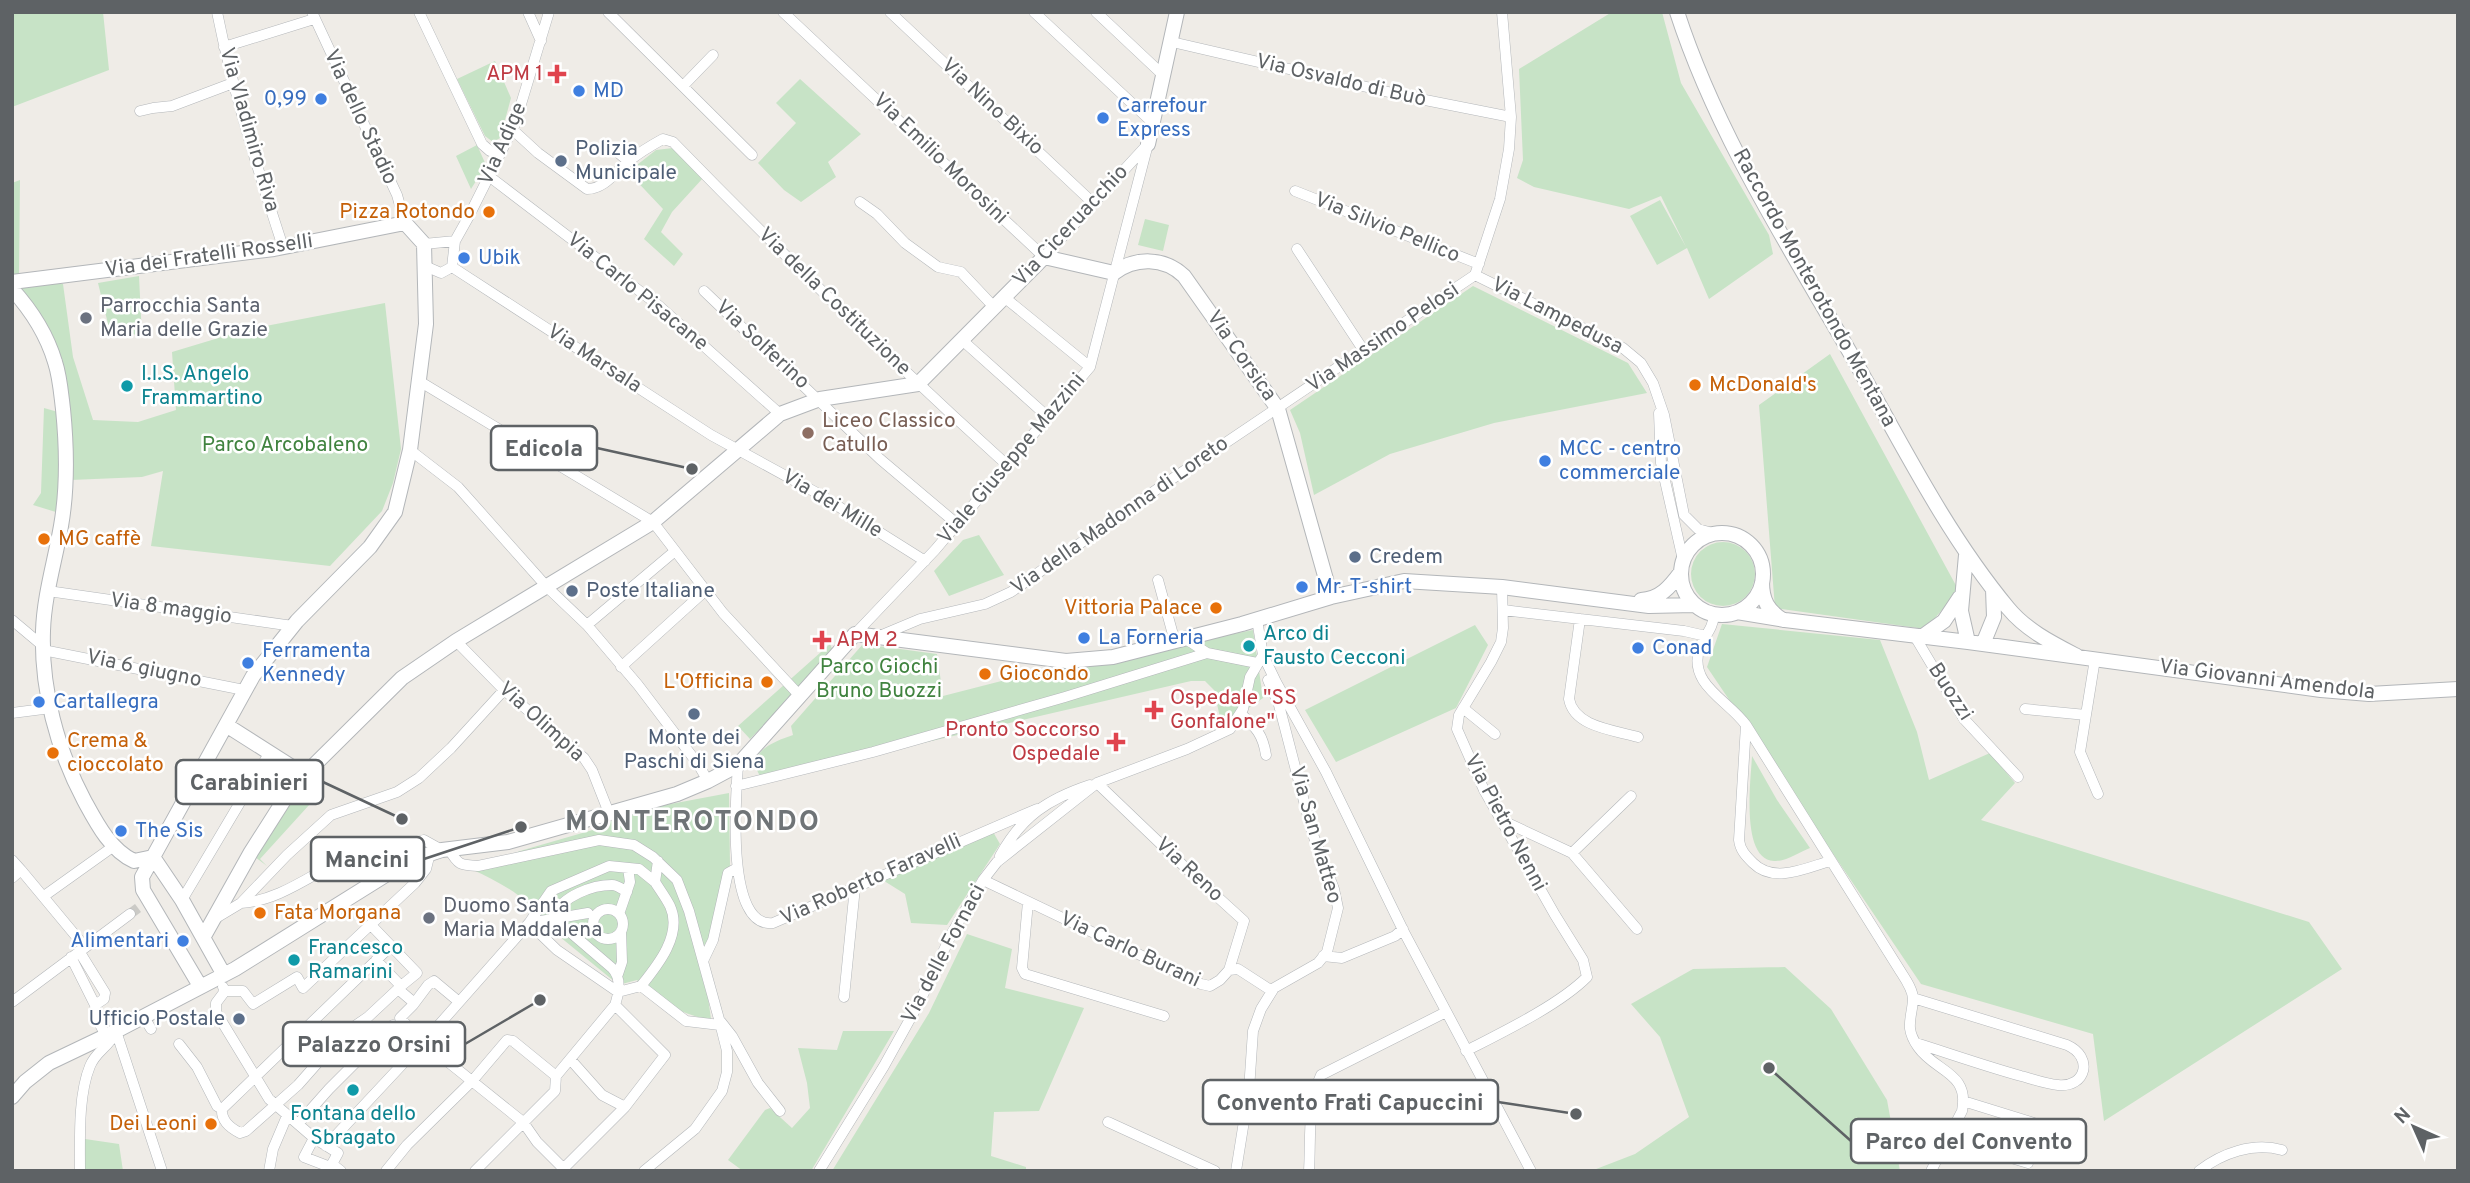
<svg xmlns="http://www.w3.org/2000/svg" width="2470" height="1183" font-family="Overpass,sans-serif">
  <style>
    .green { fill: #c7e3c6 }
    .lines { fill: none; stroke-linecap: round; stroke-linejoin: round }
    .street-tunnel { stroke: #cbcac6; stroke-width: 10; stroke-dasharray: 10 5; stroke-linecap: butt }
    .street-casing { stroke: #b4b7ba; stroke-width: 11 }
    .secondary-casing { stroke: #b3b6b9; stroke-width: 16 }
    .street { stroke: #fff; stroke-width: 10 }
    .secondary { stroke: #fff; stroke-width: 14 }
    .health-dot { fill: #e0444e; stroke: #fff; stroke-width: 2.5 }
    .shop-dot { fill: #3f7fe0; stroke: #fff; stroke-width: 2.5 }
    .service-dot { fill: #5c6f8a; stroke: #fff; stroke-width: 2.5 }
    .food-dot { fill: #e8710a; stroke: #fff; stroke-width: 2.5 }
    .worship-dot { fill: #6b7280; stroke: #fff; stroke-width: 2.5 }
    .culture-dot { fill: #0f9aa8; stroke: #fff; stroke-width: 2.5 }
    .education-dot { fill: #8d6e63; stroke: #fff; stroke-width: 2.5 }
    .labels { text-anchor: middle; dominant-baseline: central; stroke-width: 5; stroke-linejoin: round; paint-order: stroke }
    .health-label { font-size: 21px; fill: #be3a42; stroke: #fff; text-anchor: end }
    .street-label { font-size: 21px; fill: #5e6265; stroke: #fff }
    .shop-label { font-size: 21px; fill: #366cbe; stroke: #fff; text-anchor: start }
    .service-label { font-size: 21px; fill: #4e5e75; stroke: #fff; text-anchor: start }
    .food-label { font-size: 21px; fill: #c56008; stroke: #fff; text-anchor: start }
    .worship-label { font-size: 21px; fill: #5b616d; stroke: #fff; text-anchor: start }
    .culture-label { font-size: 21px; fill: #0d838f; stroke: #fff; text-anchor: start }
    .education-label { font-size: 21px; fill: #785e54; stroke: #fff; text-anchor: start }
    .park-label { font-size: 21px; fill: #40833f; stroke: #fff }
    .district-label { font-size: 28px; font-weight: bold; letter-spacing: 2px; fill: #6f7477; stroke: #fff }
    .leader { fill: none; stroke: #5e6265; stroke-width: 2.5 }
    .callout-dot { fill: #5e6265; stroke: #fff; stroke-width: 2.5 }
    .callout { fill: #fff; stroke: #5e6265; stroke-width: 2.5 }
    .callout-label { font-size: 23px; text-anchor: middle; font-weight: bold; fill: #5e6265 }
  </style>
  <rect width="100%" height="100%" fill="#efece7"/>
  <path class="green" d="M12,12H103L109,70L12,107Z
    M1612,12H1662L1681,83L1769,235L1773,254L1709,299L1687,248L1657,265L1630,216L1660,200L1686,247L1661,196L1629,209L1534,187L1517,178L1523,160L1519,69Z
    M495,61L511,98L500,138L493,142L485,136L457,79Z
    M800,79L861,134L828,162L836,177L801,202L784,190L758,163L796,123L776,103Z
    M477,145L486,165L471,189L456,156Z
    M673,148L703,178L672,212L661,232L683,254L674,266L644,239L663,209L628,172L656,150Z
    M20,180L19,275L12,276V183Z
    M1145,219L1169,225L1163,251L1138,245Z
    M139,276L142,337L127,332H110L98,283Z
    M12,278L63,284L73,357L93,420L138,422L176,410L172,352L245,330L385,303L401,449L393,483L382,511L330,566L151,546L163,471L142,477L71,480L51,342Z
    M1473,286L1628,363L1647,393L1494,423L1390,454L1314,495L1300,433L1290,410Z
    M1830,354L1959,591L1925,629L1775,608L1759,405Z
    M44,408L58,412L64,466L59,513L33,505L41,493Z
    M979,535L1004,575L949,596L934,571L963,540Z
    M1691 574a32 32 0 1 1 64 0a32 32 0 1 1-64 0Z
    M1722,624L1880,640L1917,732L1929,780L1990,753L2015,783L1981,820L2309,922L2342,969L2104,1121L2093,1034L1921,984L1707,667Z
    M1475,625L1488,645L1456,708L1336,762L1305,710Z
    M1253,630L1263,698L1222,727L1214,690L1205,681H1191L763,780C742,754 772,742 793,735L791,726L863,644L937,654L943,696L1017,677Z
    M830,644L834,653L750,739L738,726Z
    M1752,756L1777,800L1810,848C1800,852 1785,862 1774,861C1740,860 1751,778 1752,756Z
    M294,792L310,804L260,859L267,866L255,857Z
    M729,793L730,866L715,934L703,961L711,1019L709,1020C683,1013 653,1003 637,980L622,984L615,982L543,923C531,898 497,881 473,870L520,851L596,829L616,818L660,806Z
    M992,830L1000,844L947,925L911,923L905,894L881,879Z
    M967,934L1012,949L1005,988L1084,1008L1039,1111L994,1112L991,1156L1026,1167V1171H832L929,1013Z
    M1785,967L1831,1009L1887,1100L1900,1171H1591L1635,1154L1689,1117L1660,1037L1631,1004L1693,969Z
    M843,1031H894L811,1171H743L728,1160L765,1110L770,1108L792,1128L810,1108L807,1083L798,1048L837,1050Z
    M85,1139L119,1144L123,1171H83Z"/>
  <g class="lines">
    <path class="street-tunnel" d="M130,914L142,905"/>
    <defs>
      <path id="street" d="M217,12C233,92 258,170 283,247
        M312,12L397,195L405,223
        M419,12L482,144L490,151L502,152
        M528,12L541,41
        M608,12L752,155
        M783,12L1044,257L1148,144
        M890,12L1093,203
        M1034,12L1152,122
        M1096,12L1163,75
        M1172,42L1410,97L1511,117
        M224,47L314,19
        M683,86L713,55
        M140,111L153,108L172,106L233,83
        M513,130L538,153L587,189C605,189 616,171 629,161C640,152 652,145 663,139L673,142C781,253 892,361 1007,465
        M615,150L628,161
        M490,177L658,305L780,414
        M1295,191L1479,264
        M860,202L877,214L905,243L938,267L961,272L994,307
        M424,244L455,241L469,216L515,124L549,12
        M1297,249L1364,351
        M425,266L441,273L452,267
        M452,267L711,435L817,493L925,561
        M452,267L455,241
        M1475,275L1623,348L1641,363L1653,383L1664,415L1684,515L1698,529L1716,534
        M704,291L880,459L957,524
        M1004,297L1090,367
        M962,340L1048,417
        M419,381L653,522L723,613L800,696
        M1659,413L1661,463L1683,560
        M410,450L458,487L547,587L587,625L638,685L698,764L708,781
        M1158,580L1175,642
        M48,591L293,626
        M1503,610L1684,631L1706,636
        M1714,615C1712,633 1703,635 1699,650C1689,685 1728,700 1746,725L1899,969C1904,977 1913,989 1913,999C1912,1019 1904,1027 1918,1047C1935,1072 1970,1072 1962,1111L1931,1171
        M1580,619L1569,699C1574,727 1614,730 1638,737
        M12,620L43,646
        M1257,620L1263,655L1276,682L1326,772L1404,932L1531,1171
        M587,625L675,551
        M855,634L935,550L1090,367L1148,144
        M1914,635L1964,719L2018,777
        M877,637L920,619L985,604L1011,592L1163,485L1475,275L1500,199L1509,149L1511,117L1502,12
        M1186,639L1207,653L1257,663
        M456,641L504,690L584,758L592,770L609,813
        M43,650L244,690
        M2095,659L2080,752L2098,794
        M621,667L706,590
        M1463,708L1495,734
        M2025,709L2086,715
        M12,713L51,708
        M1241,714C1256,727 1263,735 1266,755
        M1746,725L1739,840C1740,850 1746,856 1753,863C1774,884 1806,868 1830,861
        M738,765C736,795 725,929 773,923L1037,809
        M1097,783L1189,871L1244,921L1229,970
        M736,786L873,752L1065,697L1207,653
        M1501,820L1572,853L1631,796
        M449,849C458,865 460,865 478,866L599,840L634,845L653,857L677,880L689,911L719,1019L727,1051V1072L722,1091L695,1129L644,1171
        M1572,853L1637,929
        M1000,856C1022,816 1048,799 1090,785
        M12,860L21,870
        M381,877L375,865L377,858L401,845L424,840L442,850
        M12,878L21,870L85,947
        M983,880L1201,984L1210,986L1220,980L1229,970L1238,969L1272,991
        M655,882L639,869L609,866L551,891L529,923L557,950L618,992L641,986C658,965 683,934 670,906C666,898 660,890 655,882L658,861
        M44,896L114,846
        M182,900L270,752
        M1028,902L1022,968L1025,974L1164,1016
        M241,903C275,901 304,880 334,864
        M593 924a15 15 0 1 1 30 0a15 15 0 1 1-30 0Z
        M619,914L630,882L628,868
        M216,918L241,903L287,855L331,815L397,792L419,778L451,748L504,690
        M371,925L417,973L401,986L376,960
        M79,951L105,993L104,999L95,1005
        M1323,956L1342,958L1395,936L1403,929
        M71,957L95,1005L96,1017L106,1036
        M703,961L713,940L728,873L737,868
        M618,974L622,962L621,931
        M641,986L686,1021L720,1025
        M223,987L225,991L216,1003V1012L269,1099L314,1138L338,1153L332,1164
        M225,991H243L253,1004L297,977L303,988L415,883L426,869L430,853
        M844,997L855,887
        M1913,998L2067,1045C2094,1057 2086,1088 2058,1085C2045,1084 2033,1079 2021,1076C1985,1066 1951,1054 1916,1043
        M12,1002L130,914
        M413,1005L428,985L434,981L458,1001
        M144,1017L151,1029
        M721,1022L732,1036L758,1083L780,1111
        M116,1031L162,1171
        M179,1044L197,1067L217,1106L222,1109
        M1466,1051C1503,1032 1559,1005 1587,977L1583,960L1555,915L1484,790L1457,729L1459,715L1491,662L1501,642L1503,628L1502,587
        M570,1059L602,1095L625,1107
        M556,1076L615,1005C619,993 622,978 612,968L556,920L554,915C563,896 592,885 612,885C617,885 622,889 627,892
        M1963,1101L2050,1128
        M222,1109C221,1121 230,1128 240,1133L246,1131L298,1085L343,1034L368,1017L398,989L412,1001L413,1005L400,1018L422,1041L523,1122L537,1142L563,1168
        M222,1109L391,946
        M1108,1122L1215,1171
        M298,1124L329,1089L393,1025
        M314,1138L304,1157L330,1167L332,1164
        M1947,1139L2028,1163
        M326,1146L438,1026L529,923L588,913
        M332,1164L341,1171
        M80,1171C80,1139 78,1095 90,1066C96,1051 108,1048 116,1032
        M269,1171L273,1149L287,1116
        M386,1171L407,1145L473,1080L507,1040L513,1041L556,1076
        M475,1171L555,1091L556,1076
        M561,1171L625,1107L665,1055L615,1005
        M819,1171L884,1066L920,1001L952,933L983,880L997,862L1097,783L1187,749L1230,729L1243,709L1250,677L1263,655
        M1236,1171L1249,1090L1253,1031L1261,1009L1274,988L1318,963L1327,952L1338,908L1334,889L1312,832L1279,705L1268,680
        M1309,1171C1311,1139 1307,1105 1321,1075L1446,1012
        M2199,1171C2222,1153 2253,1142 2282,1150"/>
      <path id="secondary" d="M1677,12C1717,135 1788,245 1852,356C1901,442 1945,532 2008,608C2026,630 2052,643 2077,656
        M1148,144L1177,12
        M12,282L274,249L405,223L424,244L426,324L410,450L395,512L370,547L297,621L253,676L142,877L143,890L200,986
        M12,289C31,310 47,335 55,362C60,377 61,393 63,409C67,449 68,486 61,526C55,561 44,596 43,631C41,689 57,749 84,800C96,822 110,850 134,861L153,857
        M1681 574a41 41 0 1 1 82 0a41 41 0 1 1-82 0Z
        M1966,555L1961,611L1968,642
        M1762,582C1762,600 1768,611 1783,620
        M1641,600C1660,599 1670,587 1681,572
        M1737,612L1785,620L1968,642L2321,690L2369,694L2458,689
        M1923,636L1944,621L1960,597
        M1983,644L1994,617L1993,589
        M226,725L303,774
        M153,857L182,900L224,975
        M204,936L251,852L293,786L402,678L456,641L653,522L780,414L820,399L918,384L1044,257L1114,273C1135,257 1164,257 1184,276L1278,409L1331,597
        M12,1097L25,1082L49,1063L116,1031L235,969L408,861L442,850L508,842L677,794L708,781L738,765L855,634L1066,661L1113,657L1242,624L1331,597L1404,581L1502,587L1649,606L1694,605"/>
    </defs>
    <use href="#street" class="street-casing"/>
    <use href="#secondary" class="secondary-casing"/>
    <use href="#street" class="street"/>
    <use href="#secondary" class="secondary"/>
  </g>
  <g class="health-dot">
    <path d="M553.5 63.5h7v7h7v7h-7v7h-7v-7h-7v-7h7z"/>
    <path d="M818.5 629.5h7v7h7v7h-7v7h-7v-7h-7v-7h7z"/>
    <path d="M1150.5 699.5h7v7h7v7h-7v7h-7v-7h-7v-7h7z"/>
    <path d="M1112.5 731.5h7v7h7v7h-7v7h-7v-7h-7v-7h7z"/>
  </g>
  <g class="shop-dot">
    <circle cx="579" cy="91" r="7"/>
    <circle cx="321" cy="99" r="7"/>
    <circle cx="1103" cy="118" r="7"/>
    <circle cx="464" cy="258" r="7"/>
    <circle cx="1545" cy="461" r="7"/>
    <circle cx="1302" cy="587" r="7"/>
    <circle cx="1084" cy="638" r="7"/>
    <circle cx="1638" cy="648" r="7"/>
    <circle cx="248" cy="663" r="7"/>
    <circle cx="39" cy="702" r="7"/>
    <circle cx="121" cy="831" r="7"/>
    <circle cx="183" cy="941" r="7"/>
  </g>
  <g class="service-dot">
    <circle cx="561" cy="161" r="7"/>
    <circle cx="1355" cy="557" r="7"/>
    <circle cx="572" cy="591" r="7"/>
    <circle cx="694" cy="714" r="7"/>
    <circle cx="239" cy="1019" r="7"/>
  </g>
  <g class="food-dot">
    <circle cx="489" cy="212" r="7"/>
    <circle cx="1695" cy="385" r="7"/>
    <circle cx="44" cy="539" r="7"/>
    <circle cx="1216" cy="608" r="7"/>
    <circle cx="985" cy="674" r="7"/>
    <circle cx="767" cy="682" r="7"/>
    <circle cx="53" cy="753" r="7"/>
    <circle cx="260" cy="913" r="7"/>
    <circle cx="211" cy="1124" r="7"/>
  </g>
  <g class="worship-dot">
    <circle cx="86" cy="318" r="7"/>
    <circle cx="429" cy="918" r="7"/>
  </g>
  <g class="culture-dot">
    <circle cx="127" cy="386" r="7"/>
    <circle cx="1249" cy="646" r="7"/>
    <circle cx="294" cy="960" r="7"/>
    <circle cx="353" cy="1090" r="7"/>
  </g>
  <circle class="education-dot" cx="808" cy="433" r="7"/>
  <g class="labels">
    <g class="health-label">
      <text x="543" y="74">APM 1</text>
      <text x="836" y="640" text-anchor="start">APM 2</text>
      <text x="1170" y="698" text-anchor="start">Ospedale "SS<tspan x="1170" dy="24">Gonfalone"</tspan></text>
      <text x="1100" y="730">Pronto Soccorso<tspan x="1100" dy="24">Ospedale</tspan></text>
    </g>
    <g class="street-label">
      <text transform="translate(1341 81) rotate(13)">Via Osvaldo di Buò</text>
      <text transform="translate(992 107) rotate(43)">Via Nino Bixio</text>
      <text transform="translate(360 117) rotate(65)">Via dello Stadio</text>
      <text transform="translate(249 130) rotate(74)">Via Vladimiro Riva</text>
      <text transform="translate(503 144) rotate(-66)">Via Adige</text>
      <text transform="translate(940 159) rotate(44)">Via Emilio Morosini</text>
      <text transform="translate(1071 226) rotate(-47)">Via Ciceruacchio</text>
      <text transform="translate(1387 228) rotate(22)">Via Silvio Pellico</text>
      <text transform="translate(209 256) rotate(-8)">Via dei Fratelli Rosselli</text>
      <text transform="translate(1814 288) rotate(61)">Raccordo Monterotondo Mentana</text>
      <text transform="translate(637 292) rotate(39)">Via Carlo Pisacane</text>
      <text transform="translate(834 302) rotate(44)">Via della Costituzione</text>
      <text transform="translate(1557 316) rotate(27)">Via Lampedusa</text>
      <text transform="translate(1383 338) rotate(-34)">Via Massimo Pelosi</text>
      <text transform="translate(762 345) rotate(43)">Via Solferino</text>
      <text transform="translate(1241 356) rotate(55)">Via Corsica</text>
      <text transform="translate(594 359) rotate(33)">Via Marsala</text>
      <text transform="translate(1012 459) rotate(-50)">Viale Giuseppe Mazzini</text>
      <text transform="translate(832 504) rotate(31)">Via dei Mille</text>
      <text transform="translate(1120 516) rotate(-35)">Via della Madonna di Loreto</text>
      <text transform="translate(171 609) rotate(8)">Via 8 maggio</text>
      <text transform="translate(144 669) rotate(12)">Via 6 giugno</text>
      <text transform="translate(2267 680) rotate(7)">Via Giovanni Amendola</text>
      <text transform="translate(1950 692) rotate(57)">Buozzi</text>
      <text transform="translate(541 722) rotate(42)">Via Olimpia</text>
      <text transform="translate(1505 823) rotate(62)">Via Pietro Nenni</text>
      <text transform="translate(1315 835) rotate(74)">Via San Matteo</text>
      <text transform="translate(1189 870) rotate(43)">Via Reno</text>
      <text transform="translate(871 880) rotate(-24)">Via Roberto Faravelli</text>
      <text transform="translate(1130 950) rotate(25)">Via Carlo Burani</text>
      <text transform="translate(944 954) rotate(-62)">Via delle Fornaci</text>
    </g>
    <g class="shop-label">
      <text x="593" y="91">MD</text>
      <text x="307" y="99" text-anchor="end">0,99</text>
      <text x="1117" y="106">Carrefour<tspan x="1117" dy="24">Express</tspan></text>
      <text x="478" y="258">Ubik</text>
      <text x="1559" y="449">MCC - centro<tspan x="1559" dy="24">commerciale</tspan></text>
      <text x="1316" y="587">Mr. T-shirt</text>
      <text x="1098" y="638">La Forneria</text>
      <text x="1652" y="648">Conad</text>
      <text x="262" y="651">Ferramenta<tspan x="262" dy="24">Kennedy</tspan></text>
      <text x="53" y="702">Cartallegra</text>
      <text x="135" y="831">The Sis</text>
      <text x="169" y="941" text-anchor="end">Alimentari</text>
    </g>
    <g class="service-label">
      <text x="575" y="149">Polizia<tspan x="575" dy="24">Municipale</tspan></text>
      <text x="1369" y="557">Credem</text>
      <text x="586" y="591">Poste Italiane</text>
      <text x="694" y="738" text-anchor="middle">Monte dei<tspan x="694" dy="24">Paschi di Siena</tspan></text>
      <text x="225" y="1019" text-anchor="end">Ufficio Postale</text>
    </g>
    <g class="food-label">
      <text x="475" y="212" text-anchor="end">Pizza Rotondo</text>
      <text x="1709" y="385">McDonald's</text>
      <text x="58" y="539">MG caffè</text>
      <text x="1202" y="608" text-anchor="end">Vittoria Palace</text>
      <text x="999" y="674">Giocondo</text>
      <text x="753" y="682" text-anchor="end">L'Officina</text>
      <text x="67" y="741">Crema &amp;<tspan x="67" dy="24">cioccolato</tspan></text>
      <text x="274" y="913">Fata Morgana</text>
      <text x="197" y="1124" text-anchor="end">Dei Leoni</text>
    </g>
    <g class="worship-label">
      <text x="100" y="306">Parrocchia Santa<tspan x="100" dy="24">Maria delle Grazie</tspan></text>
      <text x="443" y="906">Duomo Santa<tspan x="443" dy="24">Maria Maddalena</tspan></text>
    </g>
    <g class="culture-label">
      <text x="141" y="374">I.I.S. Angelo<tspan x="141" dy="24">Frammartino</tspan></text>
      <text x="1263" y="634">Arco di<tspan x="1263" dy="24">Fausto Cecconi</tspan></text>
      <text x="308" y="948">Francesco<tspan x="308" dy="24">Ramarini</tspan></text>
      <text x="353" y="1114" text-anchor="middle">Fontana dello<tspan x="353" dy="24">Sbragato</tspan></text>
    </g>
    <g class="education-label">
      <text x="822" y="421">Liceo Classico<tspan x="822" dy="24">Catullo</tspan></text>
    </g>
    <g class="park-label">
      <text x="285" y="445">Parco Arcobaleno</text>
      <text x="879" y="667">Parco Giochi<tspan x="879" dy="24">Bruno Buozzi</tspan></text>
    </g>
    <g class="district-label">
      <text x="693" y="823">MONTEROTONDO</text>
    </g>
  </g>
  <path class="leader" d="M692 469L597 448M402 819L323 782M521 827L424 859M540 1000L465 1044M1576 1114L1498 1102M1769 1068L1851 1141"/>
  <g class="callout-dot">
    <circle cx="692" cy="469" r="7"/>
    <circle cx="402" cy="819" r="7"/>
    <circle cx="521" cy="827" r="7"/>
    <circle cx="540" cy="1000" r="7"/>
    <circle cx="1576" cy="1114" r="7"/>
    <circle cx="1769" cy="1068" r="7"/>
  </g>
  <g class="callout">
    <rect x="491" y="426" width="106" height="44" rx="7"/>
    <rect x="176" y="760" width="147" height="44" rx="7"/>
    <rect x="311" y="837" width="113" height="44" rx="7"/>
    <rect x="283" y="1022" width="182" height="44" rx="7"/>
    <rect x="1203" y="1080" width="295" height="44" rx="7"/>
    <rect x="1851" y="1119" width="235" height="44" rx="7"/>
  </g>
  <g class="callout-label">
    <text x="544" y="456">Edicola</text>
    <text x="249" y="790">Carabinieri</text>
    <text x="367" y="867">Mancini</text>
    <text x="374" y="1052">Palazzo Orsini</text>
    <text x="1350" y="1110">Convento Frati Capuccini</text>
    <text x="1969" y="1149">Parco del Convento</text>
  </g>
  <rect width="2470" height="1183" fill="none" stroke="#5e6265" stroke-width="28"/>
  <g transform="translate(2414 1127) rotate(315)" stroke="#ffffff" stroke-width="5" paint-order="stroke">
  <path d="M0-5L12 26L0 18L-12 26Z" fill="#5e6265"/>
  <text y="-10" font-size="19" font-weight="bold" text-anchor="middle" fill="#5e6265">N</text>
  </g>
</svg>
